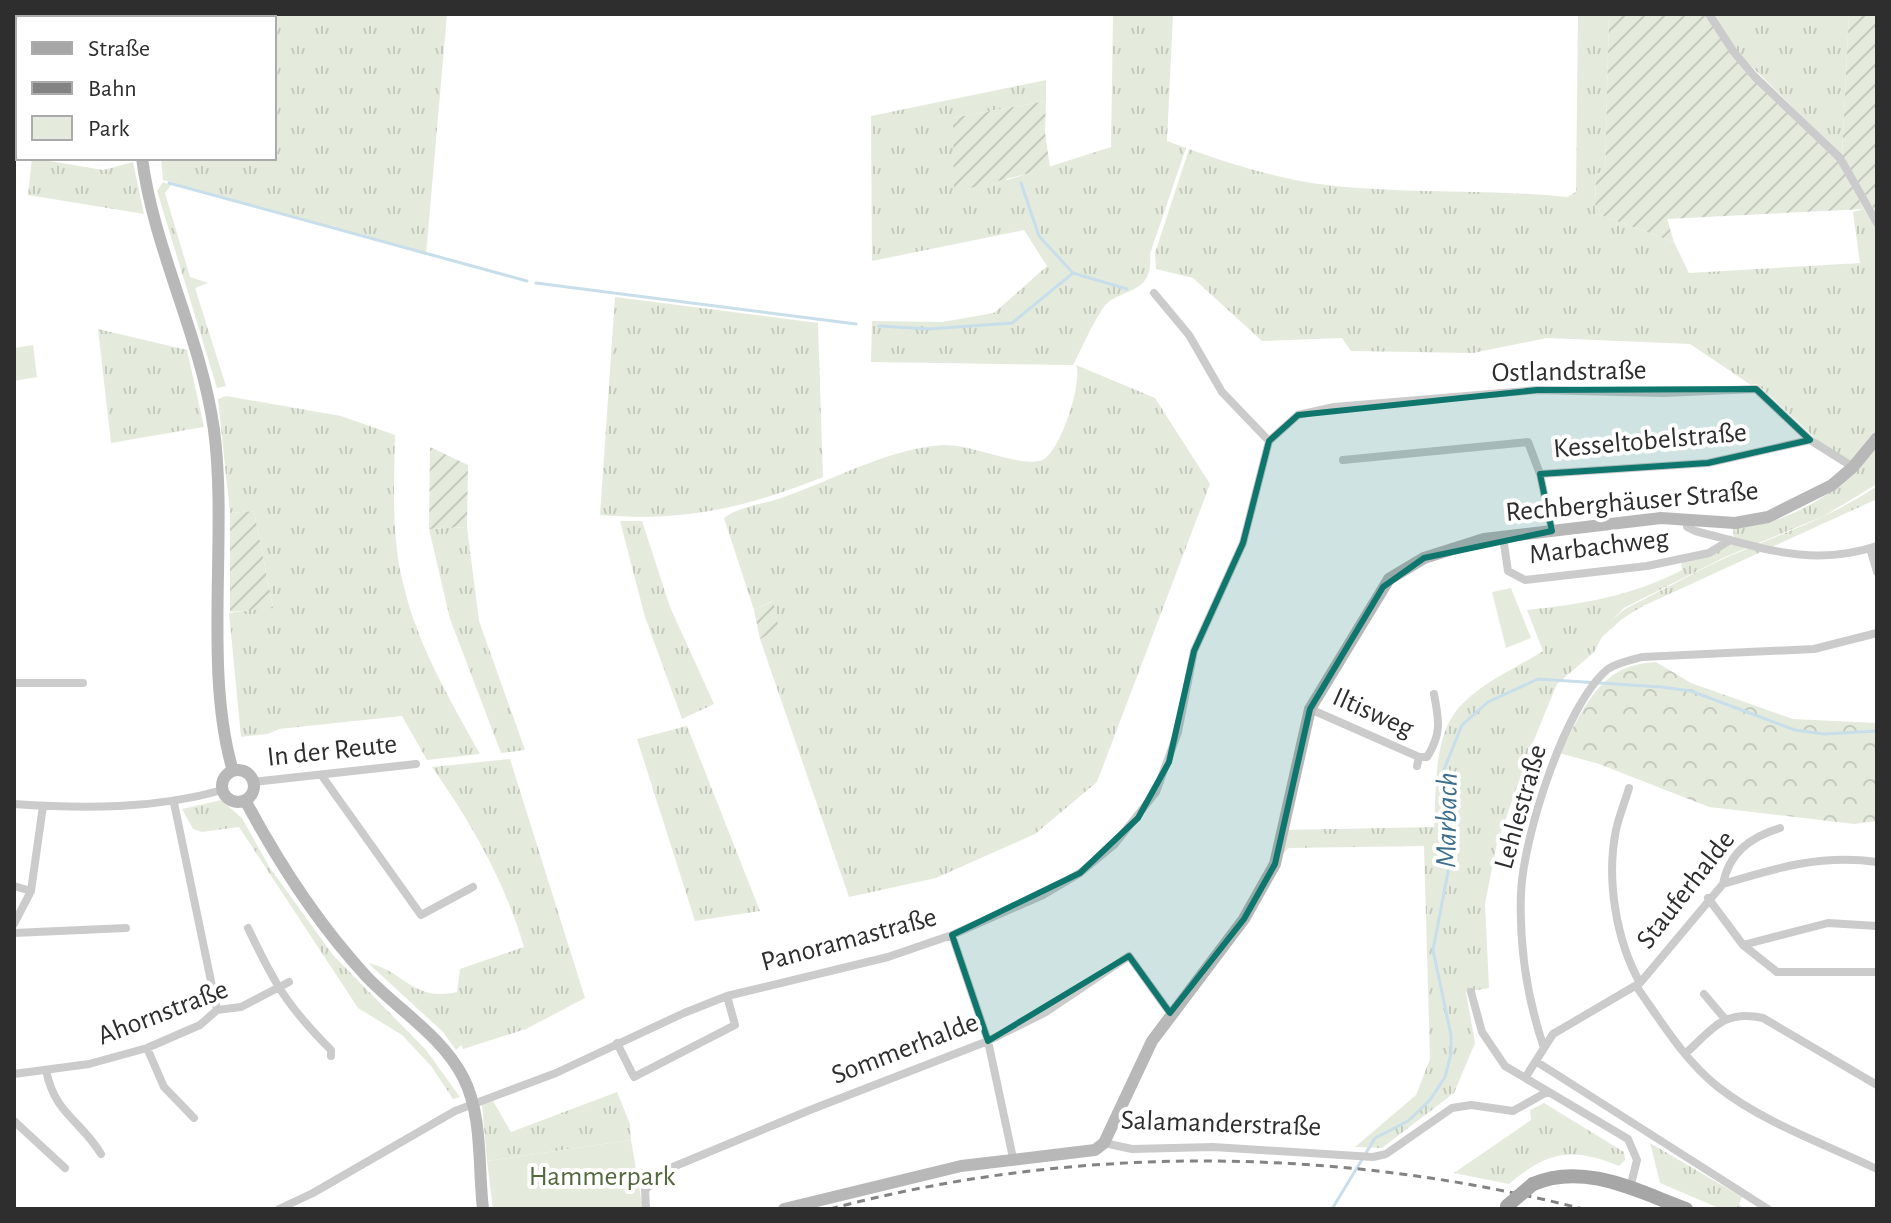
<svg xmlns="http://www.w3.org/2000/svg" width="1891" height="1223" font-family="'Alegreya Sans',sans-serif">
  <style>
    .grass { fill: url(#grass-tufts) }
    .forest { fill: url(#forest-crowns) }
    .park { fill: #e4ebdc }
    .garden { fill: url(#garden-furrows) }
    .lines { fill: none; stroke-linecap: round; stroke-linejoin: round }
    .stream { stroke: #c8deea; stroke-width: 3 }
    .street { stroke: #cbcbcb; stroke-width: 8 }
    .secondary { stroke: #b8b8b8; stroke-width: 12 }
    .primary { stroke: #a6a6a6; stroke-width: 14 }
    .rail { stroke: #838383; stroke-width: 3; stroke-dasharray: 8 6; stroke-linecap: butt }
    .primary-bridge { stroke: #a6a6a6; stroke-width: 14 }
    .marked { fill: #0f766e; fill-opacity: 0.2; stroke: #0f766e; stroke-width: 6; stroke-linejoin: round }
    .labels { text-anchor: middle; dominant-baseline: central; stroke-width: 8; stroke-linejoin: round; paint-order: stroke }
    .street-label { font-size: 28px; fill: #2e2e2e; stroke: #fff }
    .park-label { font-size: 28px; fill: #52683d; stroke: #fff }
    .water-label { font-size: 30px; font-style: italic; fill: #3e708d; stroke: #fff }
  </style>
  <defs>
    <pattern id="grass-tufts" width="24" height="20" patternUnits="userSpaceOnUse" patternTransform="scale(2)"><rect width="24" height="20" fill="#e4ebdc"/><path d="M3 7l-1-3M5 7V3M7 7l1-3M15 17l-1-3M17 17v-4M19 17l1-3" fill="none" stroke="#c4cabd"/></pattern>
    <pattern id="forest-crowns" width="20" height="18" patternUnits="userSpaceOnUse" patternTransform="scale(2)"><rect width="20" height="18" fill="#e4ebdc"/><path d="M2 6a3 3 0 1 1 6 0M12 15a3 3 0 1 1 6 0" fill="none" stroke="#c4cabd"/></pattern>
    <pattern id="garden-furrows" width="10" height="10" patternUnits="userSpaceOnUse" patternTransform="scale(2)"><rect width="10" height="10" fill="#e4ebdc"/><path d="M-1 1l2-2M0 10L10 0M9 11l2-2" fill="none" stroke="#c4cabd"/></pattern>
  </defs>
  <rect width="100%" height="100%" fill="#fff"/>
  <path class="grass" d="M168,14H447L426,255L163,180L161,158H274V18H168Z
    M1113,14H1173L1167,141L1186,148L1150,254C1154,297 1119,287 1104,307C1092,324 1083,346 1073,365L871,362L872,321L942,322L994,313L1047,266L1024,230L872,261L871,116L1046,80V101L953,118L1007,180L1111,147Z
    M1578,14H1609L1605,173H1596L1595,213L1674,242L1689,273L1860,263L1853,212L1864,209L1877,228V429L1851,462L1827,449L1757,384L1751,385L1690,344L1547,338L1473,353L1351,351L1342,338L1262,341L1193,278L1156,269L1155,253L1189,149C1233,165 1279,179 1326,185C1404,194 1488,189 1567,197L1576,192Z
    M1712,14H1849L1842,156L1735,50Z
    M32,158L103,170L133,162L144,214L28,195Z
    M163,182L171,185L165,193L190,277L208,283L195,288L226,386L217,388L157,191Z
    M615,297L818,323L823,477C745,508 685,522 600,515Z
    M98,329L187,350L204,427L111,443Z
    M1076,365L1155,398L1210,484L1097,782L1035,834L936,878L849,897L760,639L779,628L772,601L754,610L724,518C737,507 764,504 781,498C834,480 886,449 943,445C970,443 1025,470 1044,459C1061,449 1083,381 1076,365Z
    M226,396L341,416L395,435C394,485 391,538 404,587C418,646 451,702 480,754L427,760L402,716L279,729L268,734L241,737L229,613L273,607L254,511L230,513L218,399Z
    M1877,446V484L1824,516L1725,557L1624,608L1612,620L1625,609C1659,592 1691,574 1725,558C1777,535 1829,519 1877,486V499L1643,606L1622,619L1602,637L1594,652L1557,684L1533,742L1497,843L1485,904L1489,988L1466,992L1475,1043L1454,1093L1382,1148L1355,1147L1416,1095L1430,1059L1424,846L1288,848L1275,864L1284,830L1434,827C1436,795 1434,745 1452,717C1471,687 1515,669 1543,651L1527,610C1583,604 1632,596 1682,570L1681,562L1734,539L1733,528C1787,526 1846,490 1877,446Z
    M620,521H642L670,607L714,704L682,719L645,617Z
    M467,527L479,621L525,750L501,753L450,619L429,529Z
    M687,726L760,911L695,921L637,739Z
    M510,759L585,998L526,1029L463,1049L461,1045L456,1050L443,1032L368,963C405,971 412,1002 457,992L460,969L524,947C504,880 472,824 432,767Z
    M221,800L242,818L270,868L333,955L426,1050L460,1097L453,1099L431,1066L402,1035L358,1008L239,827L202,832L193,829L182,809Z
    M617,1092L630,1124L631,1140L487,1161L482,1104L493,1101L511,1132Z
    M1544,1103L1624,1152L1625,1160L1619,1166C1572,1147 1548,1151 1509,1184L1454,1173L1531,1120L1530,1110Z
    M1650,1143L1742,1197L1739,1204L1744,1209H1721L1660,1183Z"/>
  <path class="forest" d="M1656,662L1691,683L1793,719L1877,723V821L1854,824L1709,807L1599,764L1559,753C1586,708 1597,665 1656,662Z"/>
  <path class="park" d="M33,345L37,377L14,381V348Z
    M1511,588L1531,638L1506,648L1492,592Z
    M631,1140L643,1209H493L487,1161Z"/>
  <path class="garden" d="M1609,14H1706L1729,52L1837,159L1864,209L1667,219L1674,242L1595,213L1596,173H1605Z
    M1849,14H1877V214L1842,156Z
    M1046,101L1045,132L1050,168L954,192L953,118Z
    M430,447L468,465L467,527L429,529Z
    M254,511L273,608L230,612V513Z
    M773,601L779,629L760,639L754,610Z"/>
  <g class="lines">
    <path class="stream" d="M169,183L527,281
      M1021,183L1039,236L1072,272
      M536,283L856,324
      M879,326L929,329L1012,323L1073,273L1127,289
      M1332,1209L1375,1138L1408,1121L1430,1100L1445,1077L1451,1054V1035L1433,950L1448,872L1450,818L1443,772L1462,725L1488,702L1538,679L1661,687L1691,691L1795,730L1824,734L1877,731"/>
    <path class="street" d="M1709,14L1733,51L1755,77L1840,158L1877,223
      M49,18L50,14
      M1154,293L1189,335L1222,392L1269,441
      M1343,460L1528,442L1540,474L1552,531
      M1540,474L1708,463L1810,440
      M1687,519V527L1695,531C1760,547 1811,568 1877,546
      M1503,537L1508,571L1525,580L1647,566L1709,553L1730,540
      M1870,548L1877,572
      M14,683H83
      M1310,709L1419,757
      M1417,766L1419,757H1427C1442,734 1439,720 1434,694
      M322,776L421,915L473,887
      M253,782L416,764
      M1629,788C1625,802 1619,816 1616,830C1606,879 1616,940 1640,983
      M174,803L217,1010
      M14,804C84,809 155,809 223,790
      M1723,884C1775,868 1822,854 1877,862
      M14,886L31,891
      M1708,898L1743,945L1777,972H1877
      M14,924L31,891L43,806
      M248,928C274,983 287,1006 331,1050V1056
      M14,933L126,928
      M952,935L988,1041L1013,1158
      M1743,945L1828,923L1877,926
      M1636,986C1661,1021 1684,1060 1718,1087C1764,1123 1825,1144 1877,1169
      M1471,992L1482,1032L1505,1066L1628,1139L1637,1160L1630,1188
      M1704,994L1725,1019
      M617,1043L634,1077L735,1025L727,996
      M147,1048L164,1087L194,1118
      M1544,1048C1527,998 1519,946 1521,893C1523,838 1565,704 1608,669C1618,662 1631,660 1642,657L1814,649L1877,633
      M1685,1054C1712,1030 1723,1009 1763,1018L1877,1085
      M1537,1062L1768,1209
      M46,1070C55,1115 80,1119 101,1154
      M14,1074L89,1064L147,1048L200,1025L217,1010L241,1007L289,982
      M1525,1078L1553,1034L1640,983L1723,884C1729,853 1750,837 1780,828
      M14,1121L65,1168
      M1104,1143L1132,1149L1213,1147L1373,1157L1386,1154L1452,1108L1471,1105L1513,1111L1547,1092
      M279,1209L313,1193L455,1111L556,1073L684,1013L727,996L888,957L952,935L1043,895L1080,873L1114,845L1156,792L1178,732L1194,651L1243,543L1269,441L1298,415L1334,407L1537,390L1663,393L1756,389L1810,440L1853,467
      M646,1209L645,1190L668,1169L810,1110L988,1041L1046,1012L1129,956L1170,1013"/>
    <path class="secondary" d="M149,18V14
      M142,158C154,251 201,336 214,430C228,535 203,671 233,771
      M222 786a16 16 0 1 1 32 0a16 16 0 1 1-32 0Z
      M245,800C278,862 318,924 366,976C397,1009 442,1036 463,1077C483,1115 478,1167 483,1209
      M784,1209L961,1166L1095,1150L1104,1143L1152,1041L1244,919L1275,864L1310,709L1389,579L1424,558L1484,539L1661,518L1735,523L1768,517L1832,485L1853,467L1877,438"/>
    <path class="primary" d="M1533,1184C1584,1162 1637,1191 1686,1209"/>
    <path class="rail" d="M830,1209C1074,1144 1338,1146 1583,1209"/>
    <path class="primary-bridge" d="M1507,1206L1533,1184"/>
  </g>
  <path class="marked" d="M1756,389L1810,440L1708,463L1540,474L1552,531L1424,558L1383,587L1310,709L1275,864L1244,919L1170,1013L1129,956L988,1041L952,935L1080,873L1138,818L1169,762L1194,651L1243,543L1269,441L1298,415L1537,390Z"/>
  <g class="labels">
    <g class="street-label">
      <text transform="translate(1569 372) rotate(-1)">Ostlandstraße</text>
      <text transform="translate(1650 441) rotate(-5)">Kesseltobelstraße</text>
      <text transform="translate(1632 502) rotate(-5)">Rechberghäuser Straße</text>
      <text transform="translate(1599 547) rotate(-7)">Marbachweg</text>
      <text transform="translate(1373 713) rotate(24)">Iltisweg</text>
      <text transform="translate(332 751) rotate(-6)">In der Reute</text>
      <text transform="translate(1521 807) rotate(-74)">Lehlestraße</text>
      <text transform="translate(1686 890) rotate(-52)">Stauferhalde</text>
      <text transform="translate(849 940) rotate(-15)">Panoramastraße</text>
      <text transform="translate(163 1013) rotate(-21)">Ahornstraße</text>
      <text transform="translate(905 1049) rotate(-21)">Sommerhalde</text>
      <text transform="translate(1221 1124) rotate(2)">Salamanderstraße</text>
    </g>
    <g class="park-label">
      <text x="602" y="1177">Hammerpark</text>
    </g>
    <g class="water-label">
      <text transform="translate(1447 820) rotate(-89)">Marbach</text>
    </g>
  </g>
  <rect width="1891" height="1223" fill="none" stroke="#2e2e2e" stroke-width="32"/>
  <rect x="16" y="16" width="260" height="144" fill="#ffffff" stroke="#ababab" stroke-width="2"/>
  <rect x="32" y="42" width="40" height="12" fill="#a6a6a6" stroke="#ababab" stroke-width="2"/>
  <text x="88" y="56" font-size="24" fill="#2e2e2e">Straße</text>
  <rect x="32" y="82" width="40" height="12" fill="#838383" stroke="#ababab" stroke-width="2"/>
  <text x="88" y="96" font-size="24" fill="#2e2e2e">Bahn</text>
  <rect x="32" y="116" width="40" height="24" fill="#e4ebdc" stroke="#ababab" stroke-width="2"/>
  <text x="88" y="136" font-size="24" fill="#2e2e2e">Park</text>
</svg>
